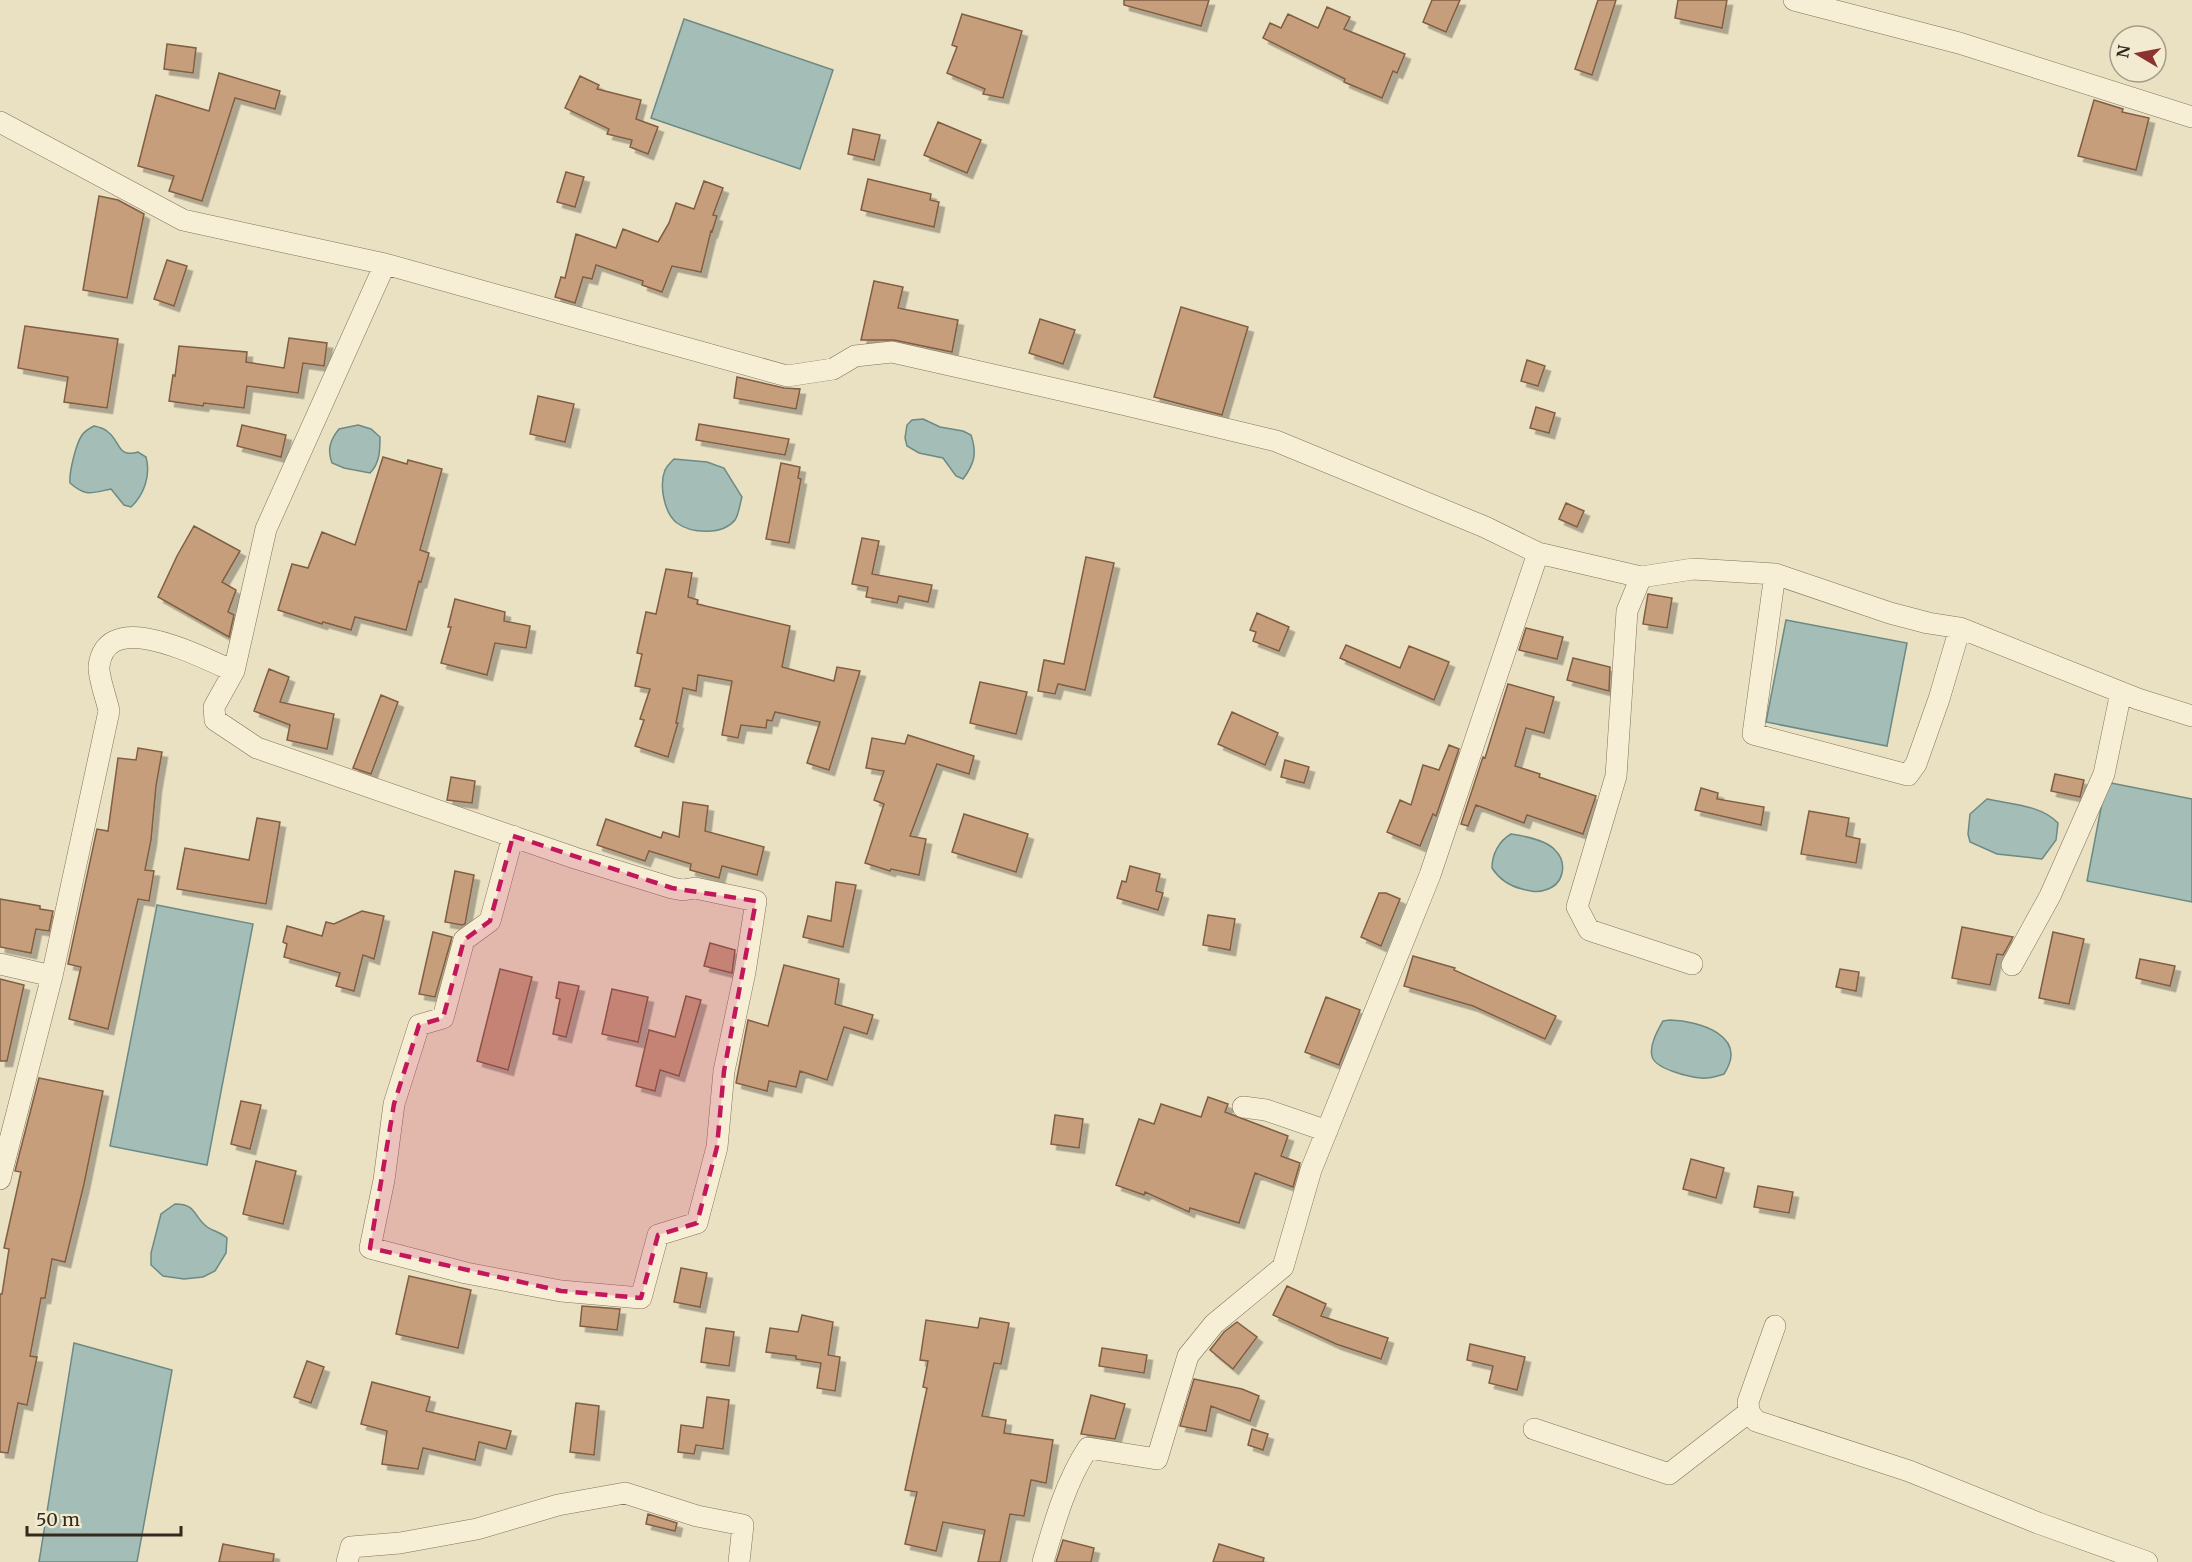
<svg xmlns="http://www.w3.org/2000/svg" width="2192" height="1562" font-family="Merriweather,serif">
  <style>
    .water { fill: #a4bdb7; stroke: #6c8a84; stroke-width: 1.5 }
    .building { fill: #c69e7b; stroke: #805e42; stroke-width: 1.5; filter: url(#shadow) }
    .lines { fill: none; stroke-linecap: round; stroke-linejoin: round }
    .minor-casing { stroke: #83725b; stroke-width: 22 }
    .minor { stroke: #f6eed5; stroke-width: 21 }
    .marked { fill: #c2185b; fill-opacity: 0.2; stroke: #c2185b; stroke-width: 4.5; stroke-dasharray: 12 8; stroke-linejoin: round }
  </style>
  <defs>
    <filter id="shadow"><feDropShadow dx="5.5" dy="5.5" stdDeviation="0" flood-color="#0004"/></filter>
  </defs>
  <rect width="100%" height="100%" fill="#eae0c2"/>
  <path class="water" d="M684,19L833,70L800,169L651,118Z
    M923,419L940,427L963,431L971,435C977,453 975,463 963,479L956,476L943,458L919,453L907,446L905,438L907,425L912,420Z
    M358,425L371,429L380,437C380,450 380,463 370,473L344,468L332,463C327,450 330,440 339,429Z
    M94,426C99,427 105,429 108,432C121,442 117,458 138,452L146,457C151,475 144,495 131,507L124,505L111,489C91,493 86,497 70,483C69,472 76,444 82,435C85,431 90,428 94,426Z
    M674,459L707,462L724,468L742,497C740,503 739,514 735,520C723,535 692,534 677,523C664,513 659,485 665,470C667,466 671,462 674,459Z
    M1786,620L1907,643L1887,746L1766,722Z
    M2106,782L2192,799V902L2087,881Z
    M1987,799C2010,804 2041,805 2058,823L2056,840L2042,859L1997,854L1970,842L1968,834L1970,814Z
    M1511,834C1524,836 1546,840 1555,850C1568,863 1564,885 1545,890C1537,893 1530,891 1522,889C1510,886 1499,879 1492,868C1492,854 1499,841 1511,834Z
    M157,905L253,924L207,1165L110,1146Z
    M1670,1020C1700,1021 1749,1036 1724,1074C1717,1076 1709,1079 1701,1078C1690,1077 1654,1069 1652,1056C1649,1045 1658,1030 1663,1021Z
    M175,1204C197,1204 193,1216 206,1226C212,1231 221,1232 227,1238L226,1253L215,1271L203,1277L184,1279L163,1276L151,1265V1253L161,1214Z
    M74,1343L172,1370L137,1562H39Z"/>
  <path class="building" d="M1124,0H1209L1201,26L1124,5Z
    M1432,0H1460L1446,32L1423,22Z
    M1598,0H1616L1592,75L1575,69Z
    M1678,0H1727L1722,28L1675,18Z
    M1327,7L1350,17L1344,29L1405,54L1397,73L1393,71L1382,98L1344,82L1345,79L1263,38L1270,23L1281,28L1288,14L1318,28Z
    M962,14L1022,31L1003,98L983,94L985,89L947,73L957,47L952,45Z
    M167,44L196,48L193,73L164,69Z
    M219,73L280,91L275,109L235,98L202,201L169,191L174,176L138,166L156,95L209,111Z
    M580,76L599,85L597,89L641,100L636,119L658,127L648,154L630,147L632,140L607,134L609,129L565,108Z
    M2094,100L2123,109L2122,112L2149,118L2136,170L2078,156Z
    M938,122L981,140L967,173L924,155Z
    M853,129L880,135L874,160L848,154Z
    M566,172L584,177L575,207L557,202Z
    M868,179L931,194L930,200L939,202L934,227L861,210Z
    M704,181L723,188L713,215L717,216L712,232L711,231L701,272L672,266L662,292L642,285L643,281L596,265L592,279L583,277L575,303L555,297L561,277L565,278L576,234L616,248L623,229L658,242L669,223L676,203L694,209Z
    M99,196L118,200L144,214L127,298L83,290Z
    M167,260L187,266L174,306L154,299Z
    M874,281L903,287L898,308L958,320L952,352L894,340H861Z
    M1181,307L1248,327L1222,415L1154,397Z
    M1040,319L1075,330L1063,364L1029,353Z
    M25,326L118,339L107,408L64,402L68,377L18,368Z
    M289,338L327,343L324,366L303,363L298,393L247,386L244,408L204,403L203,406L169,401L173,375L175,376L179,346L247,352L246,362L284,368Z
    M1527,360L1545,366L1538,386L1521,381Z
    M737,377L784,388L800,389L796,409L734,398Z
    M538,396L574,404L565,442L530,434Z
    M1536,407L1555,413L1549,433L1530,428Z
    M699,424L789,439L785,455L696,440Z
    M242,425L286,435L281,457L237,446Z
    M383,457L407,464L408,460L442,469L420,550L429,553L421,582L419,581L406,630L355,617L351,630L323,622L322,624L278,610L292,564L308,568L322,532L355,545Z
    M781,463L800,467L798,478L801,479L789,543L766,539Z
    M1566,503L1584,511L1577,527L1559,519Z
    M194,526L240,551L222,582L236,590L228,612L234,615L229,637L158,597L177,556Z
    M862,538L879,541L872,574L932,585L928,602L899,596L897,603L866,597L868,587L852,584Z
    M1086,557L1114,563L1085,690L1058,684L1055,694L1038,691L1044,660L1064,664Z
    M666,569L692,573L688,597L698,600L697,604L790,626L782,667L834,681L837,667L860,671L829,770L807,763L820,722L775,712L772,721L767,720L766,728L741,725L738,738L722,735L732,681L698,675L696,691L683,688L676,723H678L668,757L635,746L644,720L640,719L650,689L635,686L642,654L637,653L646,612L656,614Z
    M1648,594L1672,598L1667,628L1643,624Z
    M455,599L505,612L504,621L530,626L526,648L495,643L487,675L441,663L451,627H448Z
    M1257,613L1289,627L1279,651L1253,641L1256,632L1250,630Z
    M1526,628L1563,637L1557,659L1519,650Z
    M1346,645L1400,668L1409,646L1449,662L1434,700L1340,658Z
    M1573,658L1610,667L1609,691L1567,680Z
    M269,669L289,677L280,702L334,714L327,749L287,740L290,725L254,711Z
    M980,682L1027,692L1016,734L970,723Z
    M1508,684L1554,697L1544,733L1526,728L1515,766L1540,774L1539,777L1596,796L1583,834L1527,815L1524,823L1476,805L1468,826L1461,824L1483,757L1485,758Z
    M381,695L398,702L371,774L353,768Z
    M1232,712L1278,733L1265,765L1218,744Z
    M908,735L974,756L969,774L937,764L910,836L926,839L919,875L891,869L890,871L865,863L884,804L874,800L884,771L866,768L872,738L905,744Z
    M1449,745L1459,749L1436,816L1433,814L1420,846L1387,832L1400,800L1411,805L1423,765L1439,770Z
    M138,748L162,752L156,786L151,840L145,870L154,871L149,901L138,899L108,1029L69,1019L81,967L68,964L97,829L108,831L118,758L136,760Z
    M1285,760L1309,767L1304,783L1281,777Z
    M2055,774L2084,780L2080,797L2051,791Z
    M451,777L475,781L472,803L447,800Z
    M1701,788L1718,793L1717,799L1764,807L1761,825L1695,810Z
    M683,802L708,806L705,831L764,847L757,875L722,866L719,878L690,870L691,864L649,851L645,861L597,845L606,819L661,838L663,832L679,837Z
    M1809,811L1849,818L1846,836L1860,839L1856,863L1801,854Z
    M964,814L1028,834L1016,872L952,852Z
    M257,818L280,822L266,904L177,889L185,848L249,860Z
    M1130,866L1160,874L1156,891L1163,893L1158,910L1117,898L1122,881L1126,882Z
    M455,871L474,875L465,924L462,925L445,922Z
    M836,882L856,885L843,947L803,937L808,916L831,921Z
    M1379,893H1386L1400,899L1381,946L1361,937Z
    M0,899L40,906V909L53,911L49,931L36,929L31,953L0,947Z
    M362,911L384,916L374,959L363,955L354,991L336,986L340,973L284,957L287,944L283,942L287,926L322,936L326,922L334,924Z
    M1208,915L1235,919L1230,950L1203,945Z
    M1962,927L2013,937L2003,955L1997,954L1990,985L1952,978Z
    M433,932L452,937L435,997L419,994Z
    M2053,932L2084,939L2069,1004L2039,998Z
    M710,943L735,950L732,973L704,966Z
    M1413,956L1455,968L1454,970L1556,1016L1545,1039L1473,1006L1404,986Z
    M2140,959L2175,966L2170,986L2136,978Z
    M784,965L839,979L835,1004L873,1015L867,1034L844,1027L827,1080L800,1071L796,1087L769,1081L767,1091L736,1083L748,1020L768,1026Z
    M500,969L532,977L508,1070L477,1061Z
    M1840,969L1859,972L1856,991L1836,987Z
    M0,979L24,985L7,1061H0Z
    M559,982L579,986L566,1037L553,1034L560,999L556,998Z
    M612,989L648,997L638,1042L602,1034Z
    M686,996L701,1000L679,1076L660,1070L655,1091L636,1086L649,1030L675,1037Z
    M1326,997L1360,1010L1339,1065L1305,1052Z
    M39,1078L103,1091L84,1184L65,1262L52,1259L45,1298H41L30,1356L37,1357L27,1405L18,1403L8,1453L0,1452V1294H2L9,1249L4,1248L21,1172L15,1171Z
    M1208,1097L1228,1104L1225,1112L1288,1136L1281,1156L1300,1163L1293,1187L1255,1173L1239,1223L1190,1208L1189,1212L1145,1192L1144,1195L1116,1185L1139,1119L1154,1124L1161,1104L1201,1117Z
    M241,1101L261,1105L250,1149L231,1144Z
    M1055,1115L1083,1119L1079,1148L1051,1144Z
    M1691,1159L1724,1168L1716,1198L1683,1189Z
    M256,1161L296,1171L283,1224L243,1214Z
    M1758,1186L1793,1192L1789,1213L1754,1207Z
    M681,1268L707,1273L700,1307L674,1302Z
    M409,1276L471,1290L458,1348L396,1334Z
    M1287,1286L1326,1304L1321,1316L1388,1338L1381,1359L1336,1344L1273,1315Z
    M582,1306L620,1309L617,1330L580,1326Z
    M802,1315L833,1322L828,1355L840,1357L835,1391L817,1388L821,1363L796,1359V1356L766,1352L770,1328L798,1332Z
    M980,1318L1009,1323L1001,1364L994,1363L982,1416L1006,1420L1004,1433L1053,1440L1046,1483L1031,1480L1024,1516L1010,1514L1000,1562H978L985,1530L943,1522L936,1551L905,1544L917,1492L905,1490L927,1388L923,1387L928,1361L920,1360L926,1320L978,1328Z
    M1237,1322L1257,1337L1233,1369L1210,1350L1224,1332Z
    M706,1328L734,1332L729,1366L701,1362Z
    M1470,1344L1525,1357L1517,1390L1489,1383L1493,1366L1467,1360Z
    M1102,1348L1147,1355L1144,1373L1099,1366Z
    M307,1361L324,1367L311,1403L294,1397Z
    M1194,1379L1242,1389L1259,1396L1250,1421L1211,1406L1206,1431L1180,1426Z
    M372,1382L430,1397L426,1411L511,1431L506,1449L479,1442L475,1460L423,1448L418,1469L382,1464L387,1431L361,1424Z
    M1091,1395L1125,1404L1115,1439L1081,1434Z
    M707,1397L729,1400L723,1449L696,1445L694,1454L678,1452L681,1425L703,1428Z
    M576,1403L599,1406L594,1455L570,1452Z
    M1252,1429L1268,1434L1263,1450L1248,1445Z
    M648,1514L677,1523L675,1531L646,1524Z
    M1063,1540L1094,1548L1091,1562H1056Z
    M223,1544L274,1554L273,1562H219Z
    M1219,1544L1264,1558L1263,1562H1213Z"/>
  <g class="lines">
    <defs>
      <path id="minor" d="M1794,0L1959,43L2192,117
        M0,122L183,220L385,264L787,376L833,369L855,356L892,352L1126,405L1276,441L1485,527L1538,553L1641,577L1693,569L1775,574L1890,613L1928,623L1960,628L2138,699L2192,716
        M385,264L266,529L234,671L214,707L215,720L257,748L575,858L672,888L683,890L695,888L756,901L745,972L724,1071L717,1147L697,1223L658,1235L641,1298L561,1291L466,1273L370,1248L384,1180L394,1104L419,1025L443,1018L464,940L490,921L513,836
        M1775,574L1753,734L1908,775L1916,764L1939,699L1960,628
        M1641,577L1627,611L1616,776L1577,907L1589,930L1692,964
        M0,964L52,976
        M2012,965L2050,896L2104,774L2121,692
        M1243,1107L1266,1110L1327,1131
        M0,1179L52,976L109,711C107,700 98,677 99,666C107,605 203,659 234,671
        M1775,1326L1748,1402L1749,1412L1756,1421L1909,1471L2038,1523L2147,1562
        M1534,1429L1669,1474L1749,1412
        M347,1562L351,1547L400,1543L477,1529L558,1505L625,1493L697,1516L743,1525L739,1562
        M1043,1562C1054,1524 1066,1481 1088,1448L1157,1459L1188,1356L1214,1324L1283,1267L1311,1170L1430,875L1538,553"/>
    </defs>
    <use href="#minor" class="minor-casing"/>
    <use href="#minor" class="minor"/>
  </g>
  <path class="marked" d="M513,836L672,888L756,901L724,1071L717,1147L697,1223L658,1235L641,1298L561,1291L370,1248L394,1104L419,1025L443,1018L464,940L490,921Z"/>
  <g transform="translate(2138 54) rotate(280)"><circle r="28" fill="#f2ead1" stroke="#a69d89" stroke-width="1.5"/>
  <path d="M0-4.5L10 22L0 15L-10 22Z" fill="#8d332f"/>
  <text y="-9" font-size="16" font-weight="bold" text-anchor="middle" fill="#34291e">N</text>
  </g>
  <path d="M27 1526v9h154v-9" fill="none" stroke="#34291e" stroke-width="3"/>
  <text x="36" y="1526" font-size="18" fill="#34291e" stroke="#f2ead1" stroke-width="4.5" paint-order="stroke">50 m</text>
</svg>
